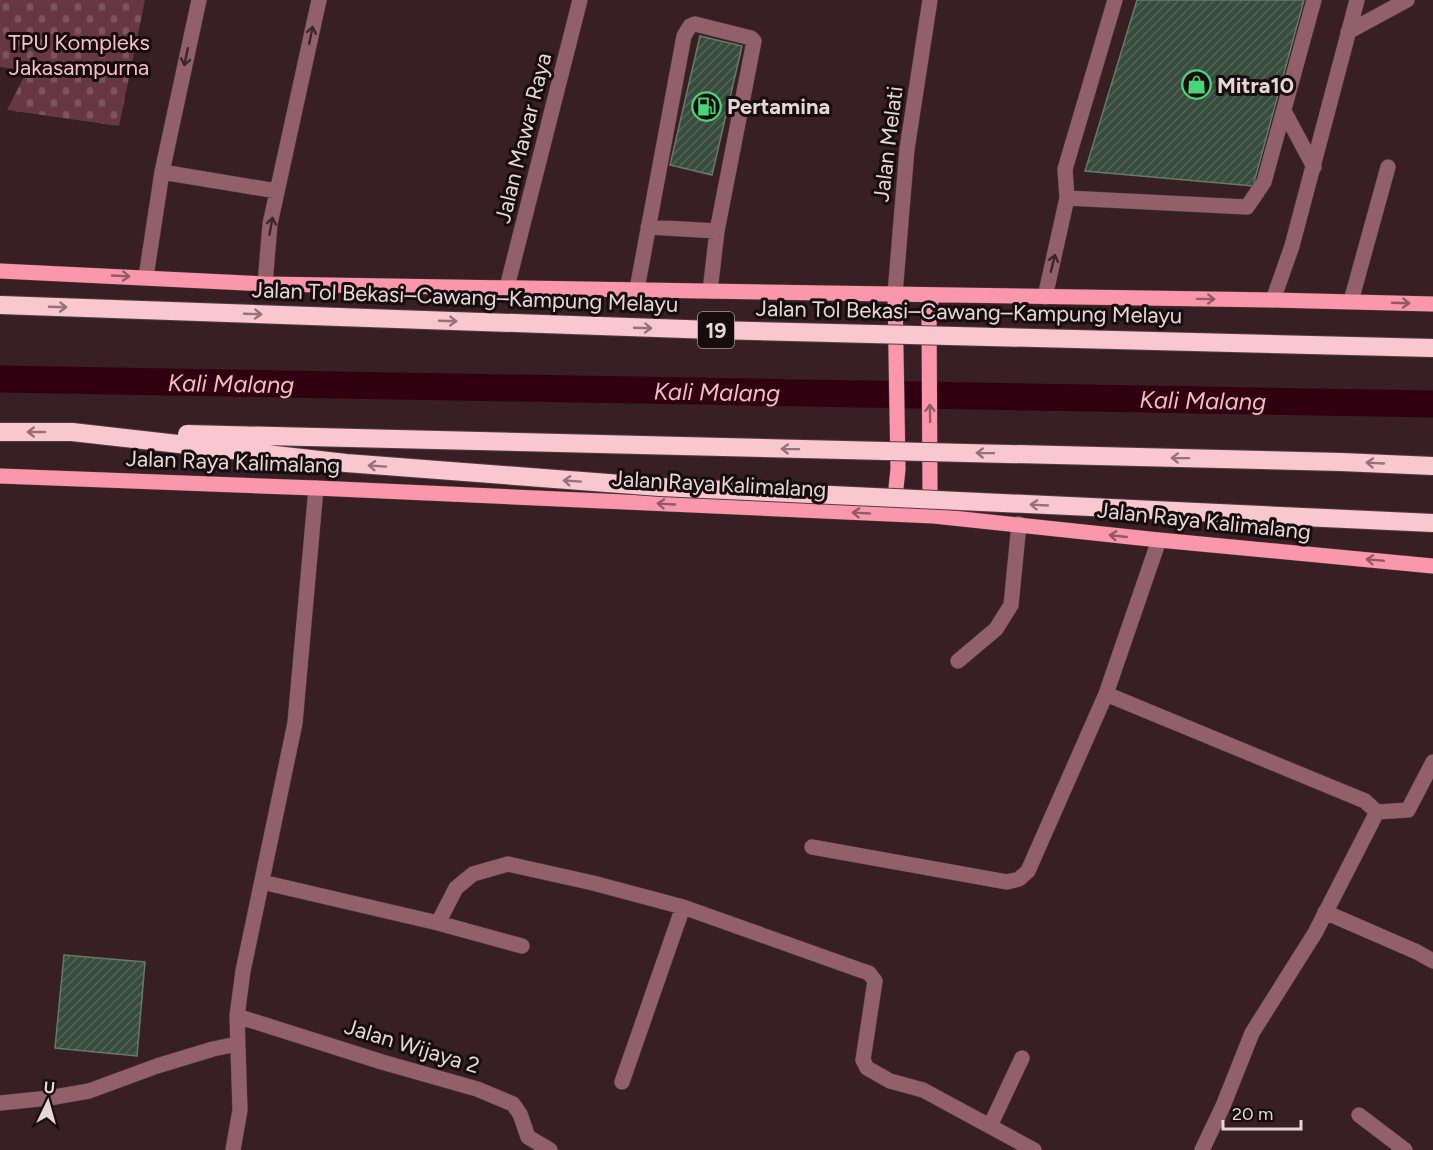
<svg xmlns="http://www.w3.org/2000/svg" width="1433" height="1150" font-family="Figtree,sans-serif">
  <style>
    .cemetery { fill: url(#cemetery-stones) }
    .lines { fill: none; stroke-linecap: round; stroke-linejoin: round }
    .canal { stroke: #300010; stroke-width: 27 }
    .building { fill: url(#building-hatch); stroke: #657b6a; stroke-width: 1.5 }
    .minor-casing { stroke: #533c41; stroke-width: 16 }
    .major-casing { stroke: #533c41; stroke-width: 16 }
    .highway-casing { stroke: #533c41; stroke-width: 20 }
    .minor { stroke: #91606a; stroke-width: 15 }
    .major { stroke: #fb97ad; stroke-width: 15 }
    .highway { stroke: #f8c7d0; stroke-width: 18 }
    .highway-bridge-casing { stroke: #533c41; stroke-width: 20; stroke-linecap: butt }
    .highway-bridge { stroke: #f8c7d0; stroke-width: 18 }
    .oneway { stroke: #3c262a }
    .oneway2 { stroke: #945966 }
    .oneway3 { stroke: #937379 }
    .labels { text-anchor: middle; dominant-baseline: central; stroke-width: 6; stroke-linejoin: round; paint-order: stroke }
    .shield { fill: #170d0f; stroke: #a89a9c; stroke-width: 1.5 }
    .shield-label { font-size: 21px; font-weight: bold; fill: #e6d6d9 }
    .park-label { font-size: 22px; fill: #f9beca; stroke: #170d0f }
    .poi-label { font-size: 22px; font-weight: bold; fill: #e6d6d9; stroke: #170d0f; text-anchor: start }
    .street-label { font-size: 22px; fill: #e6d6d9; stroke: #170d0f }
    .water-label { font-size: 24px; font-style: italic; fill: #f5bbc7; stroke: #170d0f }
  </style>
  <defs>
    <pattern id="cemetery-stones" width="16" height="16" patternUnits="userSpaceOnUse" patternTransform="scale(1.5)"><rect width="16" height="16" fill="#673843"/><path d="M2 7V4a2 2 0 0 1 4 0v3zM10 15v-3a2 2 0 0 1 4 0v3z" fill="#7d545e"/></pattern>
    <pattern id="building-hatch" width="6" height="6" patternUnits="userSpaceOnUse" patternTransform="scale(1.5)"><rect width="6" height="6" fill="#384c3d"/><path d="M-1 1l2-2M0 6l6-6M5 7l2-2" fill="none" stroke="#556558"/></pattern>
  </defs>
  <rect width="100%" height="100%" fill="#371f24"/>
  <path class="cemetery" d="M0,0H145L119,126L7,110L27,71L0,67Z"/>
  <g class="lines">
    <path class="canal" id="s1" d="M0,379L1433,404"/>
  </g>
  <path class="building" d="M1137,0H1304L1253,186L1085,171Z
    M700,36L742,46L712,175L670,165Z
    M64,955L145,962L137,1056L55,1048Z"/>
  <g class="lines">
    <defs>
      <path id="minor" d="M1348,32L1407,0
        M1284,111L1314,167
        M162,172L277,191
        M1067,198L1247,207L1264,182L1314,0
        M648,227L717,231
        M146,277L162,172L199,0
        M265,284L270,224L319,0
        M507,287L580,0
        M637,289L684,36L690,26L695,24L751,38L754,41L717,231L710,291
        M895,294L907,149L930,0
        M1045,297L1067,198L1065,169L1115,0
        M1273,300L1292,246L1357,0
        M1351,301L1388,167
        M958,661L996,629L1011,605L1019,524
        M1106,694L1365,801L1377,812L1408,810L1433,762
        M812,847L1007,882L1019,879L1028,871L1106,694L1159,540
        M262,882L438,923L522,946
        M1325,912L1417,952L1433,961
        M438,923L456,888L473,874L508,864L593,883L683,907L860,970L869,973L875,981L863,1060L867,1068L890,1081L923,1090L1034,1150
        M237,1016L382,1062L477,1089L513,1104L520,1114L528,1137L550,1150
        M622,1082L683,907
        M0,1103L49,1098L89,1091L157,1066L213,1049L237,1044
        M1359,1115L1405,1150
        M990,1126L1022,1058
        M233,1150L240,1110L237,1016L243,971L295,723L316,488
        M1202,1150L1223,1106L1252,1033L1315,933L1377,812"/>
      <path id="major" d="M0,271L265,284L1273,300L1433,304
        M932,295L929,313L930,492L933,510
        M0,476L316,488L934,516L1159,540L1433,566
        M894,507L898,469L895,294"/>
      <path id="highway" d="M0,432H72"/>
    </defs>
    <use href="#minor" class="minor-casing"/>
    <use href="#major" class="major-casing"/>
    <use href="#highway" class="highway-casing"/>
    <use href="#minor" class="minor"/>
    <use href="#major" class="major"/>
    <use href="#highway" class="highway"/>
    <defs>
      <path id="highway-bridge" d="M0,305L713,330L1433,348
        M72,432L346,463L660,487L1433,523
        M187,434L1341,462L1433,466"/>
    </defs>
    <use href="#highway-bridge" class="highway-bridge-casing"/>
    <use href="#highway-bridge" class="highway-bridge"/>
  </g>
  <defs><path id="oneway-shaft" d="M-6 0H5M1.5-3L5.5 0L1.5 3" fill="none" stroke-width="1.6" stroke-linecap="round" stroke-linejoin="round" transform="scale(1.5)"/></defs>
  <g class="oneway">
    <use href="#oneway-shaft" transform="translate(311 35) rotate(-78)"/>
    <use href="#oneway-shaft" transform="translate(186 57) rotate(102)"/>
    <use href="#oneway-shaft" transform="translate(271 226) rotate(-80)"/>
    <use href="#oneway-shaft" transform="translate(1053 263) rotate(-76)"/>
  </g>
  <g class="oneway2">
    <use href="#oneway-shaft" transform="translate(121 276) rotate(3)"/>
    <use href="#oneway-shaft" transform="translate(1206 299) rotate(1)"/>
    <use href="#oneway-shaft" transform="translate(1401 303) rotate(2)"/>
    <use href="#oneway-shaft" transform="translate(930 413) rotate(-91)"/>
    <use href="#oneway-shaft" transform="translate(666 504) rotate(-177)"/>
    <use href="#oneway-shaft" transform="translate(861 513) rotate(-177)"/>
    <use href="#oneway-shaft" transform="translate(1118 536) rotate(-174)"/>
    <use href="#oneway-shaft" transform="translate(1375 560) rotate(-175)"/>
  </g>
  <g class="oneway3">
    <use href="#oneway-shaft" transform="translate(58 307) rotate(2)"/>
    <use href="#oneway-shaft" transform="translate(253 314) rotate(2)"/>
    <use href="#oneway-shaft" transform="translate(448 321) rotate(2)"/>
    <use href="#oneway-shaft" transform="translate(643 328) rotate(2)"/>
    <use href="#oneway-shaft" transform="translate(36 432) rotate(180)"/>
    <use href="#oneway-shaft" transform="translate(790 449) rotate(-179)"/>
    <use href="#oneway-shaft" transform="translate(985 453) rotate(-179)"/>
    <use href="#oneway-shaft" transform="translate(1180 458) rotate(-179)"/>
    <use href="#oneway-shaft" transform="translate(1375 463) rotate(-177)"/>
    <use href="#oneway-shaft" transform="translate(377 466) rotate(-176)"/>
    <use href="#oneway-shaft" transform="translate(572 481) rotate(-176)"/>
    <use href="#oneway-shaft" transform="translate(1039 505) rotate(-177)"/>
  </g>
  <defs>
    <symbol id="shop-ring" viewBox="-11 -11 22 22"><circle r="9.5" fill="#170d0f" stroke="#47d779" stroke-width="1.5"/><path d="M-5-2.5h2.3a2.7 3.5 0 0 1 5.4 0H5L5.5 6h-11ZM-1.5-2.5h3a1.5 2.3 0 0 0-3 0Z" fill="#47d779"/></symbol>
    <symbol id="fuel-ring" viewBox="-11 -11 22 22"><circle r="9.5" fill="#170d0f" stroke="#47d779" stroke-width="1.5"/><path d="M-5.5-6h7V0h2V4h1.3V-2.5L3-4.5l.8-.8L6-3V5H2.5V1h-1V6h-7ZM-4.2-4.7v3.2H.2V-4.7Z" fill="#47d779"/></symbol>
  </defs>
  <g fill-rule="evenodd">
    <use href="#shop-ring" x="1180" y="68" width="33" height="33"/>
    <use href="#fuel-ring" x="690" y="90" width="33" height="33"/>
  </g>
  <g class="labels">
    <rect class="shield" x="698" y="312" width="36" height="36" rx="4.5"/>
    <g class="shield-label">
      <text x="716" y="330">19</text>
    </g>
    <g class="park-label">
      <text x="79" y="42">TPU Kompleks<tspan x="79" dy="25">Jakasampurna</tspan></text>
    </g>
    <g class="poi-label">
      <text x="1217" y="85">Mitra10</text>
      <text x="727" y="106">Pertamina</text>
    </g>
    <g class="street-label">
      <text transform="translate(523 138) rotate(-76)">Jalan Mawar Raya</text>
      <text transform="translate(888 144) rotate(-83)">Jalan Melati</text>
      <text transform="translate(465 297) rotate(2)">Jalan Tol Bekasi–Cawang–Kampung Melayu</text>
      <text transform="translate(969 312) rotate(1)">Jalan Tol Bekasi–Cawang–Kampung Melayu</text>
      <text transform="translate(233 462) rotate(2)">Jalan Raya Kalimalang</text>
      <text transform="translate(719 484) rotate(3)">Jalan Raya Kalimalang</text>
      <text transform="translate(1204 521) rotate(6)">Jalan Raya Kalimalang</text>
      <text transform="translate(412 1046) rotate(17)">Jalan Wijaya 2</text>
    </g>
    <g class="water-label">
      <text stroke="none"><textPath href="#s1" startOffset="231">Kali Malang</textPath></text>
      <text stroke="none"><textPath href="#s1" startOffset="717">Kali Malang</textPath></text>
      <text stroke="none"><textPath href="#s1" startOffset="1203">Kali Malang</textPath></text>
    </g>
  </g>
  <g transform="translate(48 1102) rotate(5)" stroke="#170d0f" stroke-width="4.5" paint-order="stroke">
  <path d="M0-4.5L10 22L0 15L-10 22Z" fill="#e6d6d9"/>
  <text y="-9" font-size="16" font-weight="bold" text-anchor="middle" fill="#e6d6d9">U</text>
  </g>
  <path d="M1223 1120v9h78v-9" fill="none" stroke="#e6d6d9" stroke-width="3"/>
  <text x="1232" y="1120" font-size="18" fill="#e6d6d9" stroke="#170d0f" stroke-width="4.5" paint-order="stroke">20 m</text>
</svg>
